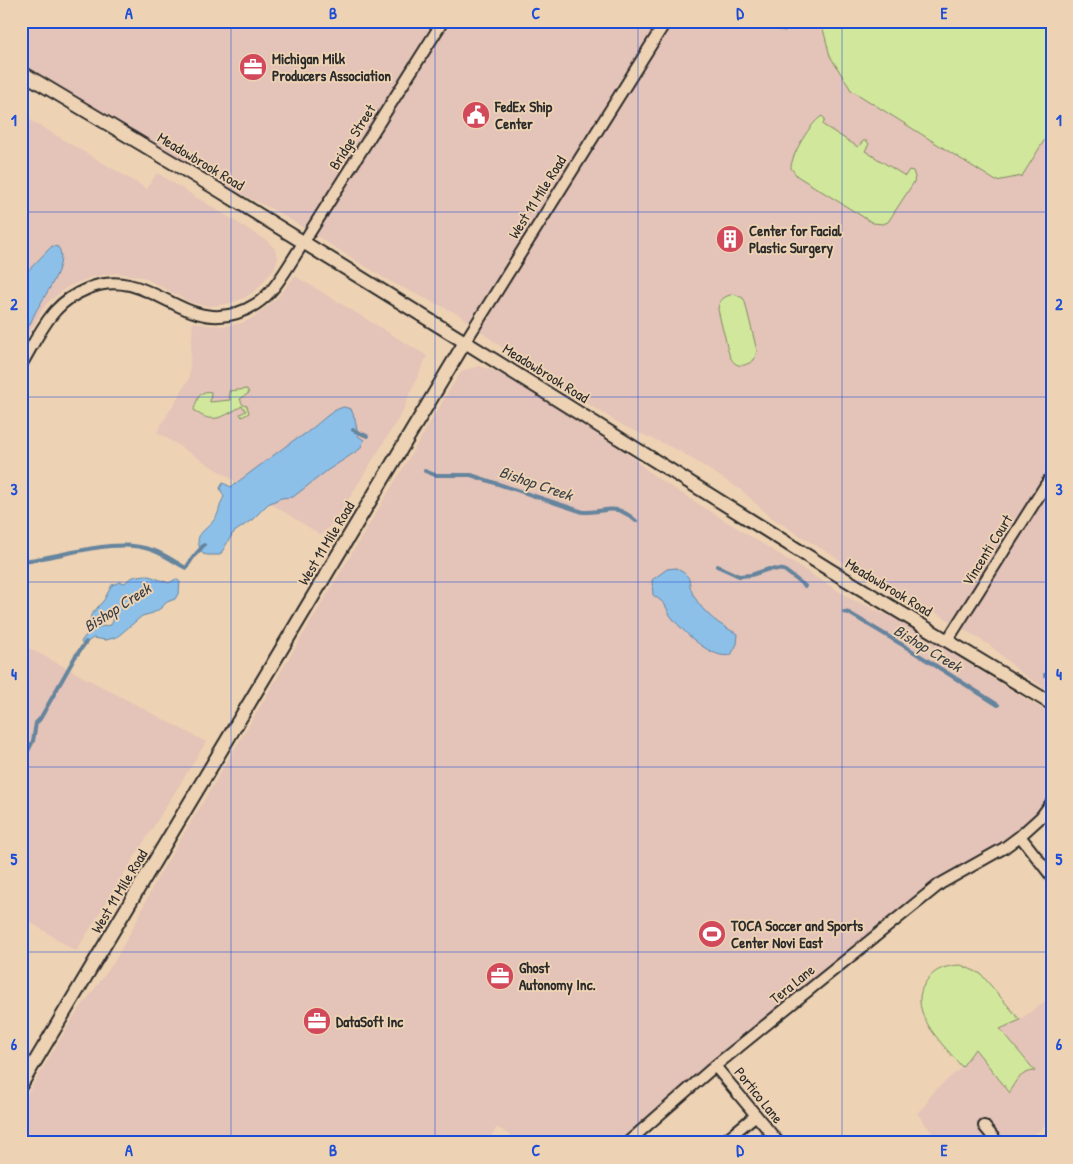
<svg xmlns="http://www.w3.org/2000/svg" width="1073" height="1164" font-family="'Patrick Hand',sans-serif">
  <style>
    .built { fill: #e4c3b8 }
    .green { fill: #d1e79c; stroke: #7e8964 }
    .water { fill: #8cc0e9; stroke: #65849d }
    .lines { fill: none; stroke-linecap: round; stroke-linejoin: round }
    .stream { stroke: #65849d; stroke-width: 4 }
    .minor-casing { stroke: #2b2b2b; stroke-width: 14 }
    .tertiary-casing { stroke: #2b2b2b; stroke-width: 16 }
    .secondary-casing { stroke: #2b2b2b; stroke-width: 19 }
    .minor { stroke: #edd2b4; stroke-width: 10 }
    .tertiary { stroke: #edd2b4; stroke-width: 12 }
    .secondary { stroke: #edd2b4; stroke-width: 15 }
    .grid { fill: none; stroke: #1d4ed8; stroke-width: 1; stroke-opacity: 0.55 }
    .labels { text-anchor: middle; dominant-baseline: central; stroke-width: 4; stroke-linejoin: round; paint-order: stroke }
    .poi-label { font-size: 15px; font-weight: bold; fill: #2b2b2b; stroke: #edd2b4; text-anchor: start }
    .street-label { font-size: 15px; fill: #2b2b2b; stroke: #edd2b4 }
    .water-label { font-size: 16px; font-style: italic; fill: #3a4148; stroke: #edd2b4 }
    .neatline { fill: none; stroke: #1d4ed8; stroke-width: 2 }
    .grid-label { font-size: 16px; text-anchor: middle; font-weight: bold; fill: #1d4ed8 }
  </style>
  <rect width="100%" height="100%" fill="#edd2b4"/>
  <filter id="ink" filterUnits="userSpaceOnUse"><feTurbulence type="fractalNoise" baseFrequency=".02" numOctaves="2"/><feDisplacementMap in="SourceGraphic" scale="10" xChannelSelector="R" yChannelSelector="G"/><feConvolveMatrix kernelMatrix="1 2 1 2 8 2 1 2 1" color-interpolation-filters="sRGB"/></filter>
  <g filter="url(#ink)">
    <path class="built" d="M21,21H1052V693L1020,672L991,646L942,616L886,588L791,530L771,517L740,489L678,450L624,426L528,367L458,314L389,281L278,212L225,186L21,63Z
      M21,115L147,189L157,173L267,241L275,249L278,259L274,269L257,289L244,298L227,304L209,306L192,303L143,277L117,273L91,277L67,287L46,304L21,345Z
      M295,276L427,356L410,393L403,411L335,521L321,535L157,432L189,379L193,322L207,325L225,326L242,323L256,316L278,297Z
      M480,366L498,372L550,402L612,441L654,476L732,525L851,599L894,618L1052,715V790L1036,813L1020,829L1000,844L952,869L918,893L721,1053L654,1113L617,1143H523L497,1127L487,1143H21V1105L71,1021L115,961L135,924L155,882L458,376L464,370Z
      M21,644L206,742L76,951L21,916Z
      M1052,996V1120L1024,1143H940L917,1113L924,1108L930,1095L962,1067L975,1048L1010,1092L1012,1085L1022,1075L1029,1071H1035L1000,1029L1020,1020Z"/>
    <path class="green" d="M821,21H1052V128L1022,176L996,181L851,90L830,56Z
      M822,116L825,119L823,125L858,147L863,141H867L869,144L865,151L905,176L909,170L913,171L915,177L914,182L888,222L883,224L873,223L797,176L791,168C791,155 811,122 822,116Z
      M734,294L743,298L745,302L757,351L754,360C732,376 728,353 725,337C722,328 720,318 718,309C719,299 725,296 734,294Z
      M247,389L249,393L240,399L243,405L247,406L249,413L242,417L240,414L246,411L242,406C224,416 212,426 194,410C196,401 200,389 211,392L210,402L230,400L229,391Z
      M961,965L981,974L1020,1020L1000,1029L1035,1071C1023,1071 1013,1081 1010,1093L975,1049L962,1067C945,1046 906,1012 925,983C934,969 945,966 961,965Z"/>
    <path class="water" d="M766,21H793L785,31L771,28Z
      M52,246L58,247C70,263 42,299 35,313C31,322 28,329 21,337V278Z
      M344,407L351,409L355,419L358,436L364,440L360,449L328,470L293,497L281,498L268,504L253,519L233,533L220,555H208L203,554C191,534 204,533 214,520C220,513 219,504 224,497L220,488L223,483L231,487L294,440C312,433 328,410 344,407Z
      M676,568C696,579 685,580 694,596C704,614 719,625 738,634L737,644L731,655C712,660 685,633 673,619C669,615 668,610 665,605C662,601 657,598 653,595L652,580L667,569Z
      M146,575L169,583L176,579L180,582L179,592L175,599L167,602L161,608L153,613L142,616L117,637L106,640L93,638L83,645L81,642C89,629 97,627 111,625L113,621V614C105,612 101,618 95,624H90L91,615L104,600L112,585L120,582L125,583C131,576 137,576 146,575Z"/>
    <g class="lines">
      <path class="stream" d="M353,430L367,436
        M425,471L435,475H471L583,512C609,512 614,502 636,521
        M21,561C61,558 114,536 152,550C164,554 175,562 186,568L194,556L204,545
        M717,566L739,576L751,575L769,569L784,570L805,586
        M844,612L849,613L906,647L998,705
        M1045,675L1052,670
        M21,764L33,741L36,723L40,719L75,657L86,642"/>
      <defs>
        <path id="minor" d="M465,342L666,21
          M21,365C32,347 42,325 56,310C64,301 75,294 87,289C152,261 188,347 256,304C270,295 279,281 288,267L443,21
          M947,641L1052,475
          M1020,836L1052,877
          M715,1066L779,1143
          M984,1126L998,1143
          M627,1143L715,1066L940,884L1004,848L1020,836L1041,817L1052,802
          M722,1143L756,1115"/>
        <path id="tertiary" d="M21,72L217,189L465,342L830,570L1052,704
          M21,1085L465,342"/>
        <path id="secondary" d="M1049,1143L1052,1141"/>
      </defs>
      <use href="#minor" class="minor-casing"/>
      <use href="#tertiary" class="tertiary-casing"/>
      <use href="#secondary" class="secondary-casing"/>
      <use href="#minor" class="minor"/>
      <use href="#tertiary" class="tertiary"/>
      <use href="#secondary" class="secondary"/>
    </g>
  </g>
  <path class="grid" d="M231,21V1143M435,21V1143M638,21V1143M842,21V1143M21,212H1052M21,397H1052M21,582H1052M21,767H1052M21,952H1052"/>
  <defs>
    <symbol id="office-disc" viewBox="-11 -11 22 22"><circle r="9.5" fill="#d1495b" stroke="#edd2b4"/><path d="M-6-3h4V-5.5h4V-3h4V5H-6ZM-1-4.5V-3h2v-1.5ZM-6 0V1H6V0Z" fill="#fff"/></symbol>
    <symbol id="civic-disc" viewBox="-11 -11 22 22"><circle r="9.5" fill="#d1495b" stroke="#edd2b4"/><path d="M-.6-6.5H3V-4.5H.6V-3L4-1V1h2V6H-6V1h2V-1L-.6-3ZM-1.2 2.5V6h2.4V2.5Z" fill="#fff"/></symbol>
    <symbol id="building-disc" viewBox="-11 -11 22 22"><circle r="9.5" fill="#d1495b" stroke="#edd2b4"/><path d="M-4-6H4V6H1V3H-1V6H-4ZM-2.5-4.3h1.7v1.8h-1.7ZM.8-4.3h1.7v1.8H.8ZM-2.5-1h1.7V.8h-1.7ZM.8-1h1.7V.8H.8Z" fill="#fff"/></symbol>
    <symbol id="stadium-disc" viewBox="-11 -11 22 22"><circle r="9.5" fill="#d1495b" stroke="#edd2b4"/><path d="M0-5a6.5 5 0 1 0 0 10a6.5 5 0 1 0 0-10ZM-3.5-1.8h7v3.6h-7Z" fill="#fff"/></symbol>
  </defs>
  <g fill-rule="evenodd">
    <use href="#office-disc" x="237" y="51" width="32" height="32"/>
    <use href="#civic-disc" x="460" y="99" width="32" height="32"/>
    <use href="#building-disc" x="714" y="223" width="32" height="32"/>
    <use href="#stadium-disc" x="696" y="918" width="32" height="32"/>
    <use href="#office-disc" x="484" y="960" width="32" height="32"/>
    <use href="#office-disc" x="301" y="1005" width="32" height="32"/>
  </g>
  <g class="labels">
    <g class="poi-label">
      <text x="272" y="58">Michigan Milk<tspan x="272" dy="17">Producers Association</tspan></text>
      <text x="495" y="106">FedEx Ship<tspan x="495" dy="17">Center</tspan></text>
      <text x="749" y="230">Center for Facial<tspan x="749" dy="17">Plastic Surgery</tspan></text>
      <text x="731" y="925">TOCA Soccer and Sports<tspan x="731" dy="17">Center Novi East</tspan></text>
      <text x="519" y="967">Ghost<tspan x="519" dy="17">Autonomy Inc.</tspan></text>
      <text x="336" y="1021">DataSoft Inc</text>
    </g>
    <g class="street-label">
      <text transform="translate(352 137) rotate(-58)">Bridge Street</text>
      <text transform="translate(201 161) rotate(31)">Meadowbrook Road</text>
      <text transform="translate(537 197) rotate(-58)">West 11 Mile Road</text>
      <text transform="translate(546 373) rotate(32)">Meadowbrook Road</text>
      <text transform="translate(326 543) rotate(-59)">West 11 Mile Road</text>
      <text transform="translate(987 550) rotate(-58)">Vincenti Court</text>
      <text transform="translate(889 587) rotate(31)">Meadowbrook Road</text>
      <text transform="translate(119 891) rotate(-59)">West 11 Mile Road</text>
      <text transform="translate(792 984) rotate(-39)">Tera Lane</text>
      <text transform="translate(759 1095) rotate(51)">Portico Lane</text>
    </g>
    <g class="water-label">
      <text transform="translate(536 483) rotate(19)">Bishop Creek</text>
      <text transform="translate(117 607) rotate(-33)">Bishop Creek</text>
      <text transform="translate(928 648) rotate(31)">Bishop Creek</text>
    </g>
  </g>
  <rect width="1073" height="1164" fill="none" stroke="#edd2b4" stroke-width="55"/>
  <rect x="28" y="28" width="1018" height="1108" class="neatline"/>
  <g class="grid-label">
    <text x="129" y="19">A</text>
    <text x="333" y="19">B</text>
    <text x="536" y="19">C</text>
    <text x="740" y="19">D</text>
    <text x="944" y="19">E</text>
    <text x="14" y="126">1</text>
    <text x="1059" y="126">1</text>
    <text x="14" y="310">2</text>
    <text x="1059" y="310">2</text>
    <text x="14" y="495">3</text>
    <text x="1059" y="495">3</text>
    <text x="14" y="680">4</text>
    <text x="1059" y="680">4</text>
    <text x="14" y="865">5</text>
    <text x="1059" y="865">5</text>
    <text x="14" y="1050">6</text>
    <text x="1059" y="1050">6</text>
    <text x="129" y="1156">A</text>
    <text x="333" y="1156">B</text>
    <text x="536" y="1156">C</text>
    <text x="740" y="1156">D</text>
    <text x="944" y="1156">E</text>
  </g>
</svg>
